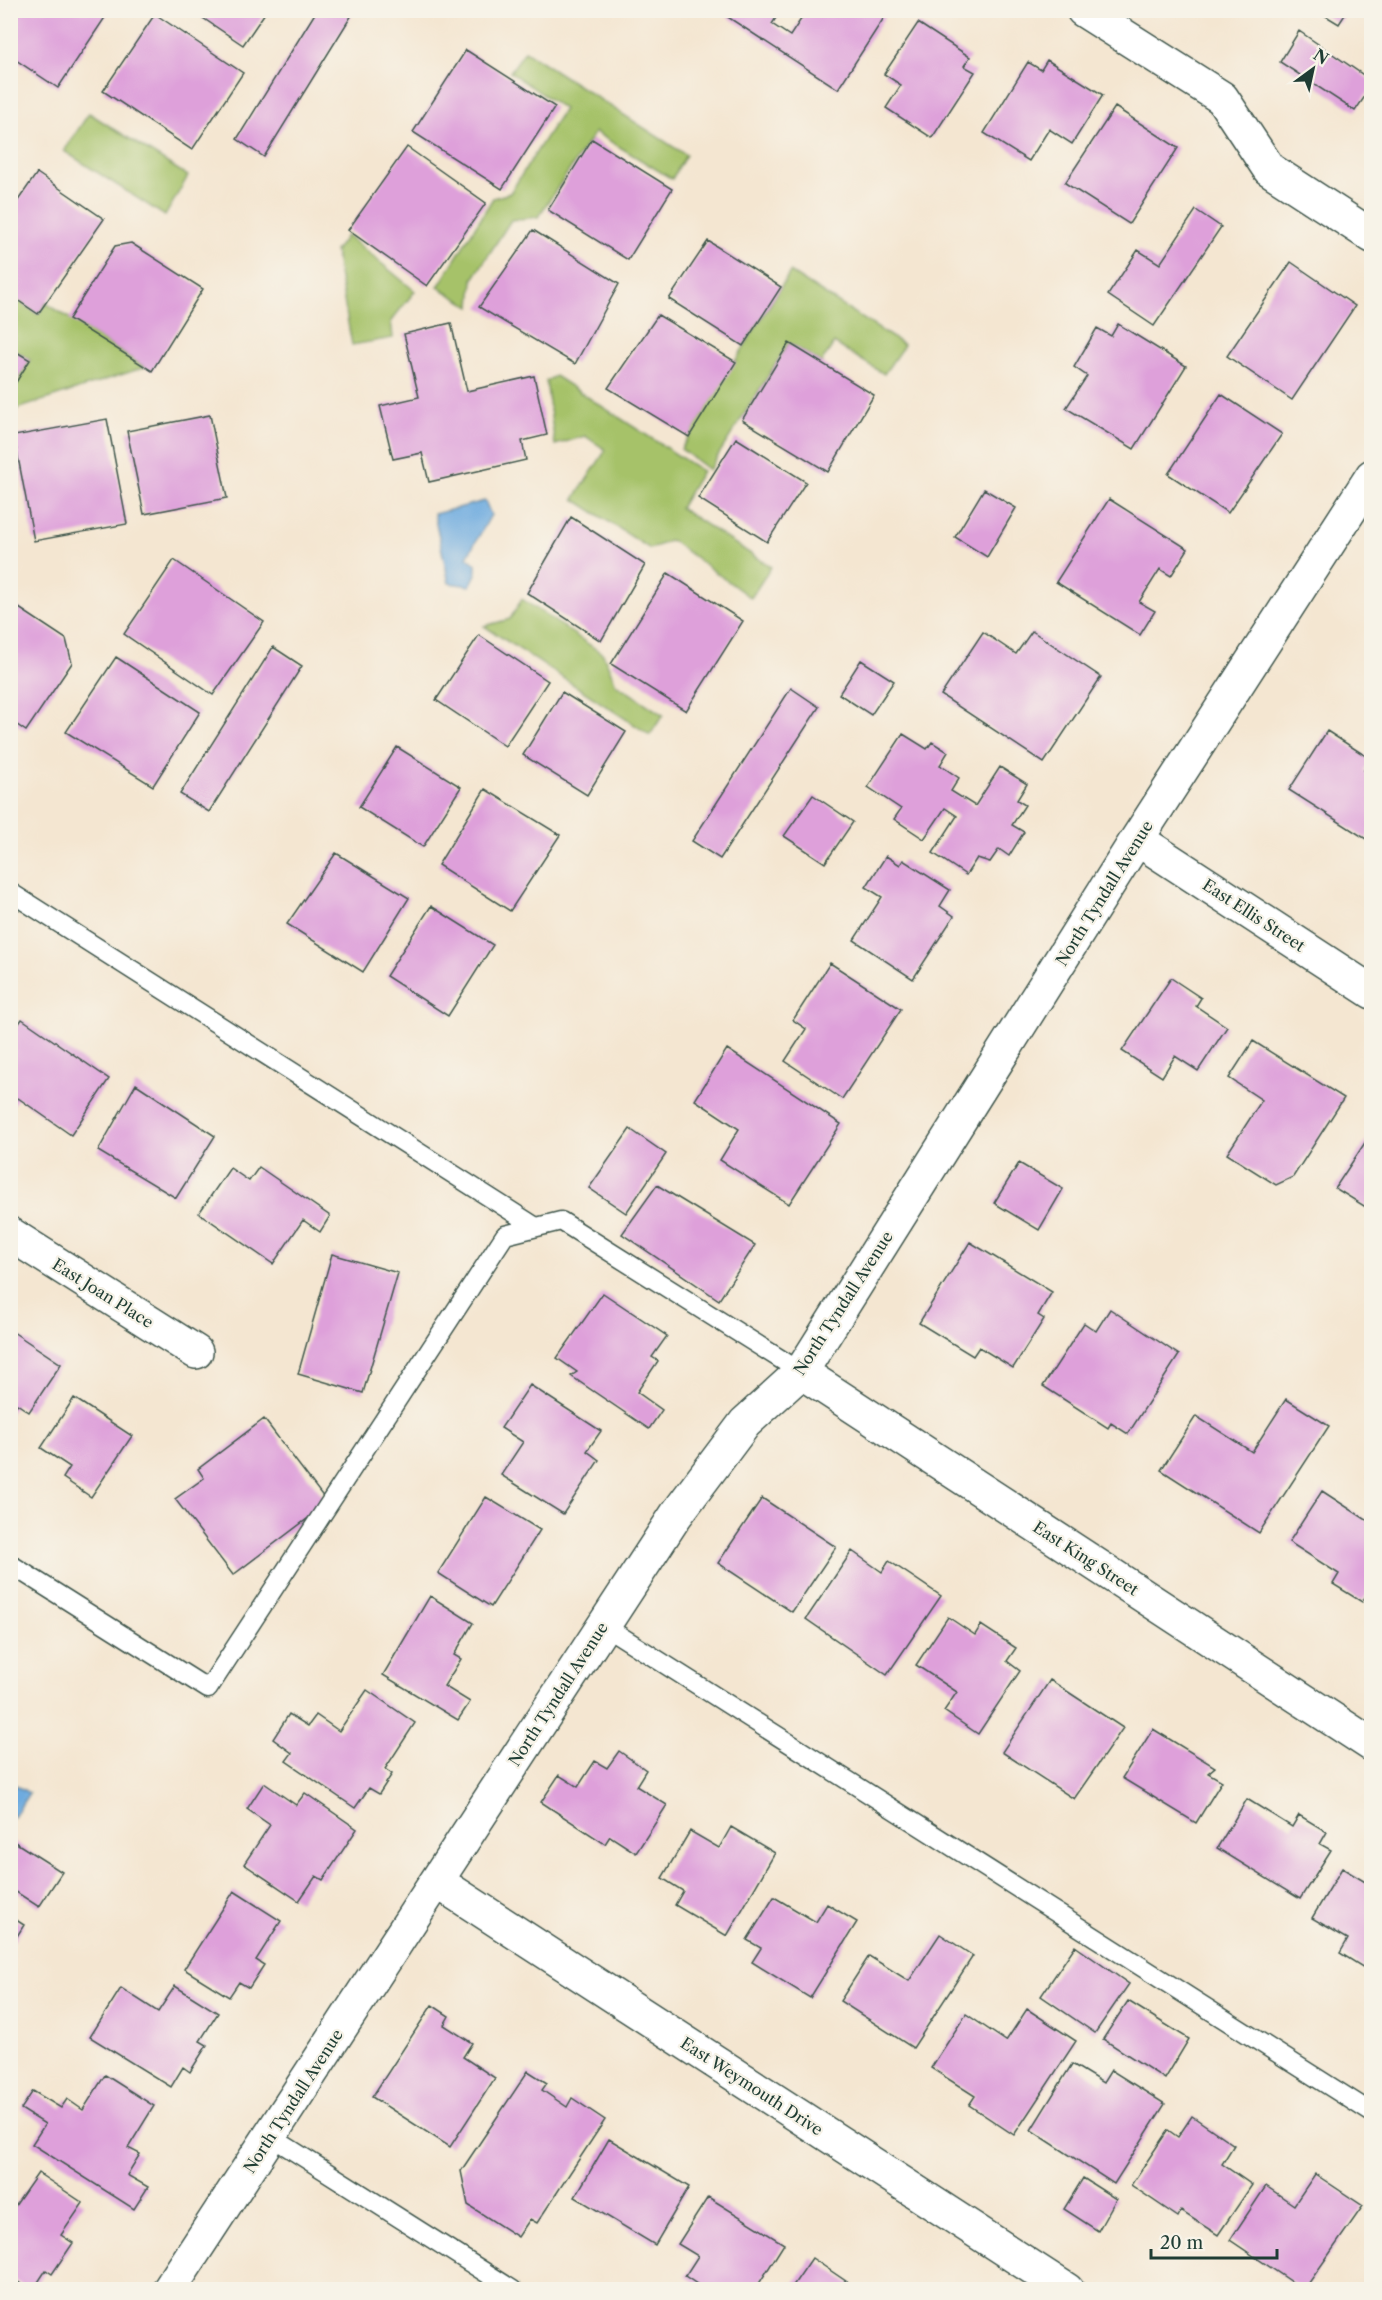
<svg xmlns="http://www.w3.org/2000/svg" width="1382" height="2300" font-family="'Libre Caslon Text',serif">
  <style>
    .green { fill: #a6c269; stroke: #62804e; stroke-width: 1.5 }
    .water { fill: #6eabdf; stroke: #46748a; stroke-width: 1.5 }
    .building { fill: #dea0da }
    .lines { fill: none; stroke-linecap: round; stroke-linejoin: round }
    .service-casing { stroke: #3f564c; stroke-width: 21 }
    .minor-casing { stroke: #3f564c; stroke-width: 36 }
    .service { stroke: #fff; stroke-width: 18 }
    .minor { stroke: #fff; stroke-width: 33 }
    .labels { text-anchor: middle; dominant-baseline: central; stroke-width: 4.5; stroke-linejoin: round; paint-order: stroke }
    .street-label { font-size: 16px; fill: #1f3d34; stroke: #f7f3e8 }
  </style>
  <rect width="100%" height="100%" fill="#f7f3e8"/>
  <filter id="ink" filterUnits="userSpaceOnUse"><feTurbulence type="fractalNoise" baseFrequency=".0167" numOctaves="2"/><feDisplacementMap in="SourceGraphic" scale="12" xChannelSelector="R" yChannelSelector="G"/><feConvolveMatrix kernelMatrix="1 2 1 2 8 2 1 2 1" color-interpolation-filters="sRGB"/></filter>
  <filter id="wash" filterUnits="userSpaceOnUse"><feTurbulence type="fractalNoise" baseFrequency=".008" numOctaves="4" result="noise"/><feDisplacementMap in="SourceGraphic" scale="24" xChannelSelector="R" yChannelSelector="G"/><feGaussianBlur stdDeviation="1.35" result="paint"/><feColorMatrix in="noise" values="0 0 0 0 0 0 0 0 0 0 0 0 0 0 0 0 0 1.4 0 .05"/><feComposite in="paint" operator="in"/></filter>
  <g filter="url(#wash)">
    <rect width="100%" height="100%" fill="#f4e6d1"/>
    <path class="green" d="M525,51L686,155L672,179L595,132L538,217L511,220L473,279L471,307L438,287L493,198L510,193L564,109L510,72Z
      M89,113L188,176L165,216L64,151Z
      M347,235L415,291L391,321L393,338L352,345L335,251Z
      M790,272L904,345L884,374L834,343L821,363L789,343L709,470L681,449Z
      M11,295L38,314L46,303L145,367L11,411L10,392L30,360L11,348Z
      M555,376L702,471L680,508L771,567L751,598L671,540L650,549L574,499L606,450L585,436L555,445L546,381Z
      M522,599L603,654L616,684L663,715L650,735L484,626L510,619Z"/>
    <path class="water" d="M485,501L491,515L467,557L476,564V574L470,586L449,583L434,514Z
      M10,1782L29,1793L14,1817L11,1815Z"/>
    <g id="blocks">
      <path class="building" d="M10,10H110L58,88L10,56Z
        M191,10H267L243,45Z
        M317,10H355L264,157L237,139Z
        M717,10H781L772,24L790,36L807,10H889L838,89Z
        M1316,10H1348L1339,24Z
        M155,14L243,73L192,150L103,91Z
        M918,23L970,57L964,66L975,72L932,138L886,108L901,85L884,74Z
        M1299,31L1372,81V86L1355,111L1280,62Z
        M466,50L555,107L502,189L413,132Z
        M1047,60L1103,95L1072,144L1049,129L1029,161L984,133L1028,62L1041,70Z
        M1115,107L1178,148L1129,224L1065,183Z
        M592,139L672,189L628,260L548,210Z
        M407,147L486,203L427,286L348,230Z
        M37,173L104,219L38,314L10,295V212Z
        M1196,210L1221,227L1154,326L1108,295L1138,250L1160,264Z
        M533,230L619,284L575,364L479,307Z
        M708,241L781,287L743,346L669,299Z
        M131,243L203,289L152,371L69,319L115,246Z
        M1291,262L1355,306L1292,400L1227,356Z
        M658,315L736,362L689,437L608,388Z
        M451,323L467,391L534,376L547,435L522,441L526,460L429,482L422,453L393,459L380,406L419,397L404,334Z
        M1118,324L1186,366L1134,449L1066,408L1087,376L1074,367L1097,328L1111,336Z
        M789,343L874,395L828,472L742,420Z
        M10,348L30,360L10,392Z
        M1221,394L1282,434L1228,513L1168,474Z
        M210,415L227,498L144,514L127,431Z
        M107,419L127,524L34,541L14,436Z
        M736,438L806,482L767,542L698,498Z
        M984,489L1016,508L987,557L955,537Z
        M1109,499L1188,549L1171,576L1160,569L1139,602L1155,611L1140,635L1056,582Z
        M571,517L645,565L601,641L527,593Z
        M174,560L264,622L213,695L124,634Z
        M668,573L743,621L686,711L611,664Z
        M10,602L66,639L72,663L26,731L10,720Z
        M1032,631L1101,677L1044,763L941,695L983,632L1016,654Z
        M479,635L548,681L505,746L436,700Z
        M273,647L302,666L209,812L180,794Z
        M116,657L200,712L153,786L66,732Z
        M861,660L894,681L871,715L839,694Z
        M791,688L819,707L720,859L692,841Z
        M562,692L626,732L587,795L523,755Z
        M1327,731L1372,760L1364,770L1372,776V831L1366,839L1289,790Z
        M903,734L927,749L932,742L948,752L940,765L959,778L951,791L975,806L1000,767L1027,784L1017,800L1025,805L1012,825L1024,832L1009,856L999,849L990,862L977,858L966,875L933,853L957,816L945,808L924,839L894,819L901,809L868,787Z
        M397,747L461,787L423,847L359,807Z
        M485,789L560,835L510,911L438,865Z
        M813,795L853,822L825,863L784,836Z
        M336,853L409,898L363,972L287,924Z
        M886,856L900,865L903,860L950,890L940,906L954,916L913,979L854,940L882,897L866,887Z
        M431,906L493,945L448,1016L386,976Z
        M830,963L901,1009L842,1099L785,1061L806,1029L793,1020Z
        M1171,978L1201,998L1196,1006L1227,1027L1198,1071L1175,1056L1162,1077L1122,1051Z
        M22,1019L109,1079L71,1135L18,1098L10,1109V1036Z
        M1253,1041L1344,1098L1293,1177L1276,1185L1227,1154L1262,1100L1229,1078Z
        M727,1049L841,1124L789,1204L720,1160L739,1129L695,1100Z
        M136,1084L215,1136L176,1198L98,1151Z
        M630,1129L666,1154L626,1213L589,1188Z
        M1372,1132V1211L1335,1188Z
        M1019,1163L1063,1189L1039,1230L994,1203Z
        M259,1167L330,1216L320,1232L303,1220L273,1264L199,1213L230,1168L249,1181Z
        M657,1185L755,1245L719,1300L622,1234Z
        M970,1242L1052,1292L1038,1315L1044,1319L1013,1368L979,1347L973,1356L919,1323Z
        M332,1254L398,1273L363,1393L298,1374Z
        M603,1293L667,1336L652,1357L658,1361L637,1392L662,1410L649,1429L571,1376L577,1372L557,1358Z
        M1110,1309L1179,1355L1128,1434L1111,1423L1108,1428L1043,1386L1084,1323L1096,1331Z
        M10,1330L61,1364L29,1412L17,1404L10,1414Z
        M530,1385L601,1431L587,1451L599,1460L563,1514L501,1475L523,1442L501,1428Z
        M74,1398L132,1436L91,1497L63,1478L70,1467L41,1448Z
        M1286,1399L1329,1426L1259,1533L1161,1470L1196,1416L1252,1452Z
        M264,1419L328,1503L233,1575L175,1499L204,1478L198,1469Z
        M1322,1491L1368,1521L1372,1516V1587L1362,1602L1333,1584L1339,1574L1289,1542Z
        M486,1497L540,1530L491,1607L438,1573Z
        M762,1498L836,1547L792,1612L718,1563Z
        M852,1551L882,1572L889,1561L941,1596L887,1675L806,1619Z
        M430,1596L473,1623L454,1655L461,1659L444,1686L470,1702L458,1720L383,1675Z
        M948,1617L975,1635L981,1625L1016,1648L1007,1661L1020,1671L978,1734L944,1711L957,1692L916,1665Z
        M1050,1680L1123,1728L1074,1799L1002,1752Z
        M367,1690L415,1723L385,1769L392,1774L379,1794L369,1788L355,1808L286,1761L292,1753L273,1739L289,1714L308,1726L316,1715L339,1731Z
        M1153,1729L1215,1767L1208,1773L1222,1781L1196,1823L1122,1778Z
        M619,1751L646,1770L636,1786L667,1805L636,1853L610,1836L605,1844L541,1802L559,1775L578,1787L595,1761L607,1768Z
        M264,1783L296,1805L305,1793L357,1829L323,1880L316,1876L299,1901L244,1864L270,1825L247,1809Z
        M1247,1799L1292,1827L1299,1815L1327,1832L1320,1844L1331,1850L1300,1899L1217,1848Z
        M731,1827L775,1853L727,1936L675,1905L683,1891L662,1878L690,1831L719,1848Z
        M10,1839L62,1872L39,1907L10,1888Z
        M1342,1868L1372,1886V1973L1340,1953L1348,1939L1312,1918Z
        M234,1891L281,1921L256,1960L264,1965L249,1988L239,1982L229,1997L184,1969Z
        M774,1897L816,1922L827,1904L857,1922L810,1998L752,1962L761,1948L747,1940Z
        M10,1916L24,1925L14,1941L10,1939Z
        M940,1934L973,1956L913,2048L840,2001L869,1956L909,1981Z
        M1075,1946L1129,1984L1095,2033L1041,1996Z
        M175,1986L218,2013L200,2041L207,2045L190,2072L183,2067L171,2087L90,2037L121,1988L158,2012Z
        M1128,2001L1189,2039L1165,2079L1103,2039Z
        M432,2005L449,2016L444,2025L472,2043L463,2057L495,2078L450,2147L372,2097Z
        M1027,2009L1076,2041L1014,2135L969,2105L975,2096L931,2068L966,2014L1006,2041Z
        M1072,2064L1103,2083L1111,2070L1165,2104L1114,2184L1031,2130Z
        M528,2071L547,2083L542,2090L567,2107L572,2098L605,2120L537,2223L530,2219L518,2237L468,2205L461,2171Z
        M105,2075L154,2106L128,2148L140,2154L127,2175L148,2187L134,2209L32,2144L45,2124L21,2109L33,2091L61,2108L67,2099L83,2110Z
        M1192,2116L1234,2145L1222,2164L1252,2185L1218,2235L1181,2211L1178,2217L1131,2185L1168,2130L1178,2137Z
        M609,2139L689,2187L655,2245L575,2197Z
        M38,2173L83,2203L61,2235L73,2243L52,2274L46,2270L33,2290H30L10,2277V2213Z
        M1315,2174L1363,2206L1304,2290L1230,2240L1266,2186L1294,2205Z
        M1083,2178L1116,2199L1098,2231L1064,2209Z
        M708,2197L784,2244L755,2290H706L685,2276L698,2256L678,2244Z
        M812,2258L859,2290H790Z"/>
    </g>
  </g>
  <g filter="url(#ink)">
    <use href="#blocks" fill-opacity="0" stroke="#3f564c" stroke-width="1.5"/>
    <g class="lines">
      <defs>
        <path id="service" d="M10,892L536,1227
          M10,1564L208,1689L505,1235L561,1221L801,1372
          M603,1625L1372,2113
          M270,2136L513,2290"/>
        <path id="minor" d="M1083,10L1222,98L1269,169L1372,236
          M1137,839L1372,992
          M10,1234L196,1352
          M801,1372L1372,1745
          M438,1882L1067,2290
          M169,2290L676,1515L745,1423L801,1372L1137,839L1372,476"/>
      </defs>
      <use href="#service" class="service-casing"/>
      <use href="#minor" class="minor-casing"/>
      <use href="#service" class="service"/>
      <use href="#minor" class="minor"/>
    </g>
  </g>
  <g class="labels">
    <g class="street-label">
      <text transform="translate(1104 893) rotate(-58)">North Tyndall Avenue</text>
      <text transform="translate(1254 915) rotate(33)">East Ellis Street</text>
      <text transform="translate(103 1293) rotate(32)">East Joan Place</text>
      <text transform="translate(843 1303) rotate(-57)">North Tyndall Avenue</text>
      <text transform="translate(1086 1558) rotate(33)">East King Street</text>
      <text transform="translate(558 1694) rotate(-57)">North Tyndall Avenue</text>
      <text transform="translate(752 2086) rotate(33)">East Weymouth Drive</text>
      <text transform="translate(293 2101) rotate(-57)">North Tyndall Avenue</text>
    </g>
  </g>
  <rect width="1382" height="2300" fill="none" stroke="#f7f3e8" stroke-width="36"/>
  <g transform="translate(1313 69) rotate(33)" stroke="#f7f3e8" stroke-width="4.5" paint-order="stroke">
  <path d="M0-4.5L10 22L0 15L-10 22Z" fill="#1f3d34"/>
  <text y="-9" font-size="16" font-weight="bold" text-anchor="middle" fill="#1f3d34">N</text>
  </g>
  <path d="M1151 2249v9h126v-9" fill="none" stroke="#1f3d34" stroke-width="3"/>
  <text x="1160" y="2249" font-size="18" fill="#1f3d34" stroke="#f7f3e8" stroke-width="4.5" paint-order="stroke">20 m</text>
</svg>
